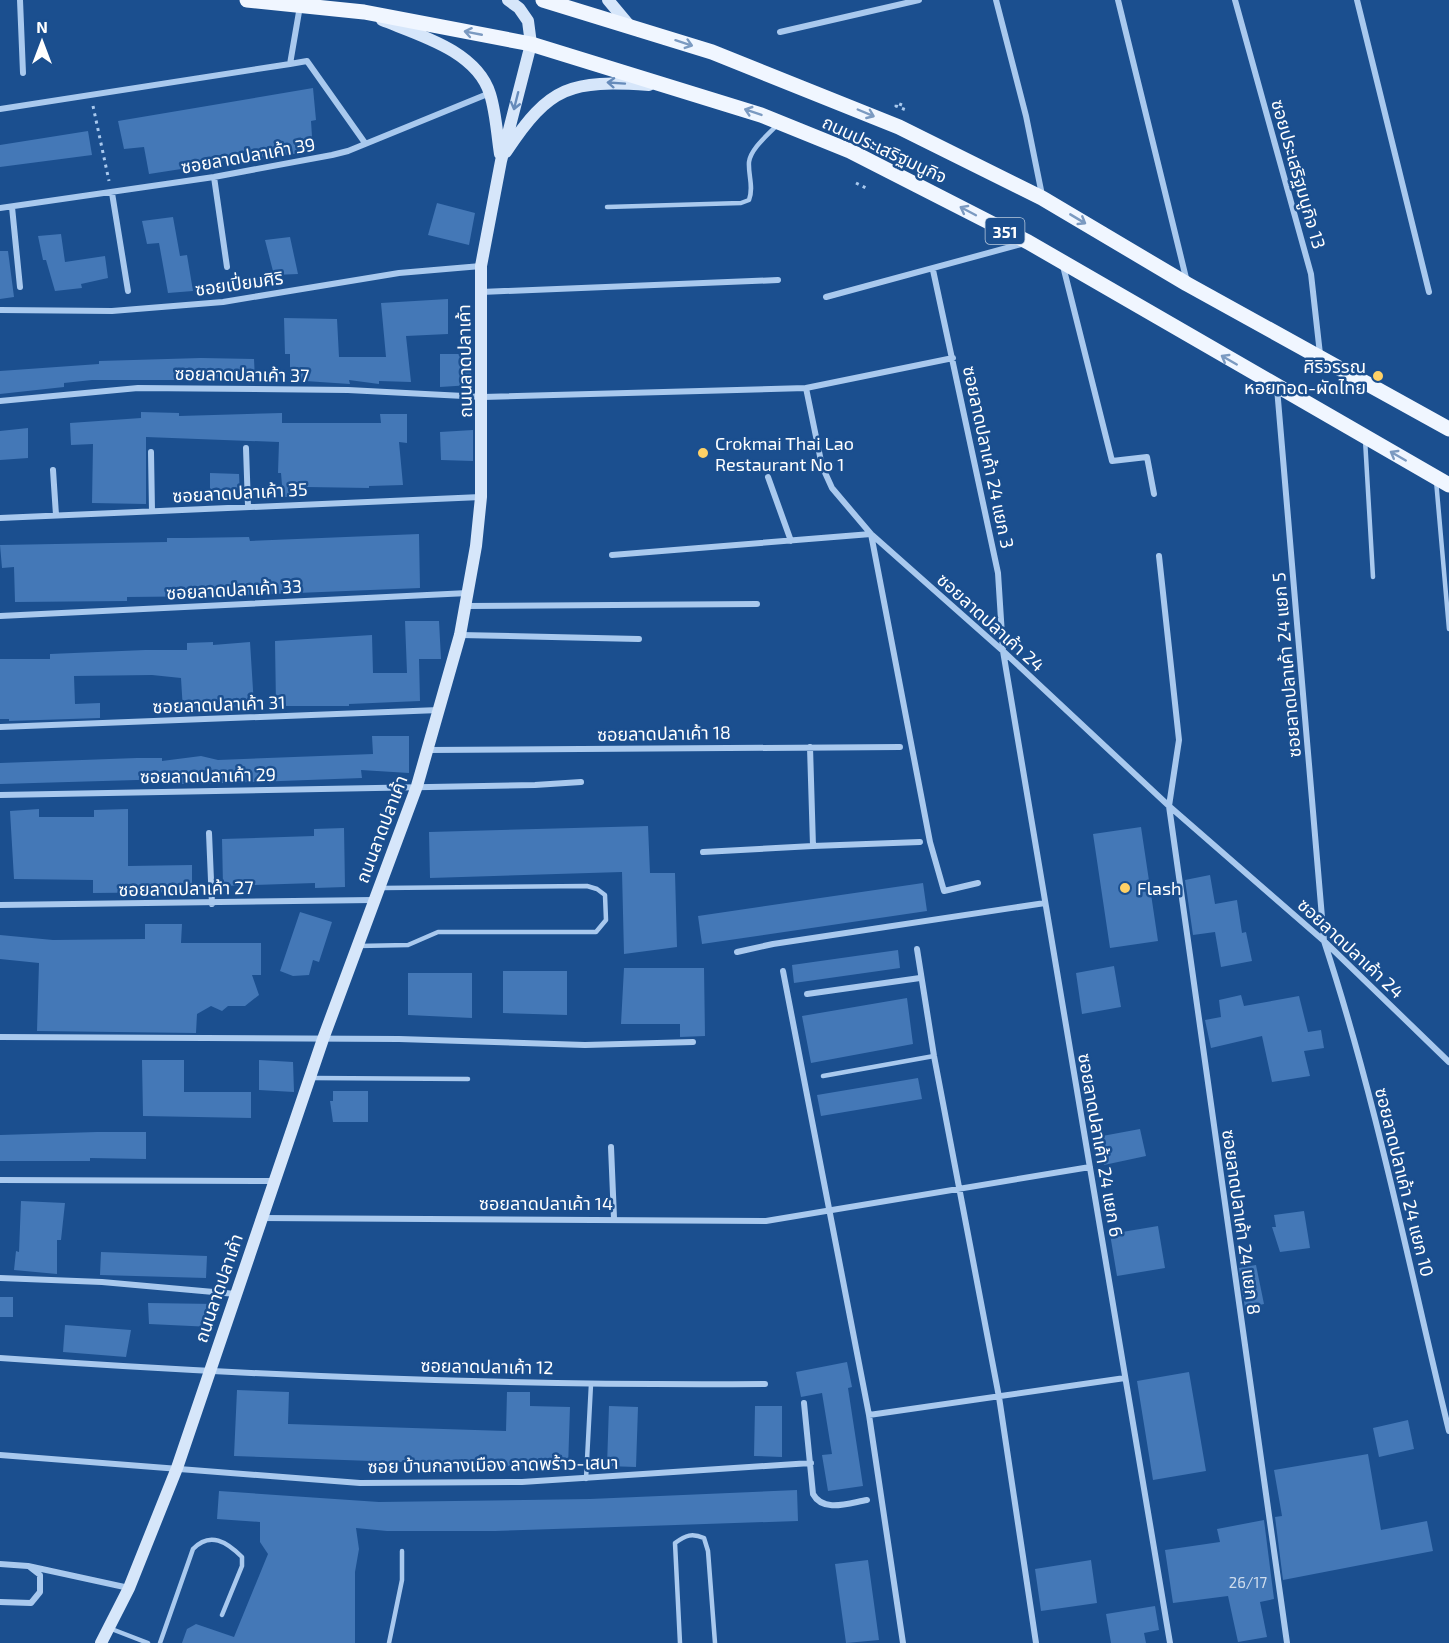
<svg xmlns="http://www.w3.org/2000/svg" width="1449" height="1643" font-family="'Exo 2','Noto Sans Thai',sans-serif">
  <style>
    .building { fill: #4478b7 }
    .lines { fill: none; stroke-linecap: round; stroke-linejoin: round }
    .path { stroke: #a9c9ee; stroke-width: 3; stroke-dasharray: 3 4.5; stroke-linecap: butt }
    .service { stroke: #a9c9ee; stroke-width: 4.5 }
    .minor { stroke: #a9c9ee; stroke-width: 6 }
    .secondary { stroke: #d6e6fa; stroke-width: 12 }
    .primary { stroke: #f0f6ff; stroke-width: 15 }
    .oneway { stroke: #7b9ac1 }
    .oneway2 { stroke: #668bba }
    .poi-dot { fill: #ffd166; stroke: #1b4f8f; stroke-width: 2 }
    .labels { text-anchor: middle; dominant-baseline: central; stroke-width: 5; stroke-linejoin: round; paint-order: stroke }
    .number-label { font-size: 15px; fill: #d0dded }
    .shield { fill: #1b4f8f; stroke: #bbcadd; stroke-width: 1.5 }
    .shield-label { font-size: 16px; font-weight: bold; fill: #fff }
    .street-label { font-size: 18px; fill: #fff; stroke: #1b4f8f }
    .poi-label { font-size: 18px; fill: #fff; stroke: #1b4f8f; text-anchor: start }
  </style>
  <rect width="100%" height="100%" fill="#1b4f8f"/>
  <path class="building" d="M313,88L316,120L311,121L313,152L194,164V167L149,174L144,147L124,149L118,121Z
    M88,131L92,155L0,167V145Z
    M437,203L475,213L469,245L428,235Z
    M173,217L180,256L187,255L193,291L168,293L159,243L147,244L142,221Z
    M61,234L65,262L105,256L108,278L81,284L82,288L55,291L46,260H43L38,236Z
    M290,237L298,274L274,275L265,240Z
    M0,251H8L14,297L0,299Z
    M448,299V334L406,336L411,382L379,381V384L349,380L350,384L290,380V354H285L284,318L337,319L339,357H386L381,303Z
    M440,354H471V385L440,387Z
    M201,358L254,359L255,380L180,377L179,380H92L64,383V387L0,394V371L99,364V361Z
    M141,412L179,413V416L282,413V423H381L380,414H407V443L399,442L403,485L369,486V488L307,487V497H283L281,473H278L279,442L146,437V504L92,503L93,444L71,445L70,423L141,418Z
    M28,428V458L0,460V431Z
    M473,430V461L441,460L440,432Z
    M210,473L239,474L240,495L210,494Z
    M419,534L420,588L225,596L127,597V601L15,602L14,567L2,568L0,545L167,542V538H187L249,537L250,541Z
    M405,621H439L441,659H419L420,701L349,704V706H276L275,641L372,635L373,673H407Z
    M213,642V645L250,642L254,706L183,711L181,678L152,675L74,676L75,704L100,703V718L9,721V719H0V659H50V654L145,650H187V643Z
    M372,736H409V773L361,770L362,778L224,783L180,784V781L137,780L0,784V763L137,758H162V761L201,756L218,760L373,754Z
    M39,809V817H94V810L128,809V866L192,865V892L93,893V880L14,879L10,811Z
    M648,826L650,873H675L677,947L624,954L622,872L430,878L429,832Z
    M1141,827L1158,941L1110,948L1093,834Z
    M344,828L345,887L315,888V883L223,886L222,839L314,836V829Z
    M1210,875L1215,904L1237,900L1242,933L1246,932L1252,961L1221,967L1215,932L1193,935L1185,880Z
    M923,883L927,911L702,944L698,916Z
    M300,912L332,922L319,962L313,960L309,975L293,976L280,971Z
    M145,924H182L181,943H261V975H252L259,995L245,1006H228L222,1011L211,1006L197,1014L196,1033L37,1031L39,963L0,959V935L53,940L145,939Z
    M898,950L900,968L794,983L792,965Z
    M1114,966L1121,1007L1082,1014L1076,973Z
    M624,968H704L705,1036L680,1037V1024H621Z
    M503,971H567V1015L503,1013Z
    M408,973H472V1018L408,1015Z
    M1241,995L1244,1006L1299,996L1308,1032L1321,1030L1324,1048L1304,1051L1310,1076L1272,1082L1262,1036L1211,1048L1205,1020L1221,1017L1219,1000Z
    M907,998L913,1044L811,1063L802,1016Z
    M142,1060H184V1092H251V1118L143,1116Z
    M259,1060L293,1062L294,1092L259,1090Z
    M918,1078L922,1099L821,1116L817,1095Z
    M333,1091H368V1122H333L330,1101H333Z
    M1140,1129L1146,1156L1104,1165L1097,1137Z
    M97,1132H146V1159L90,1158V1161H0V1135Z
    M21,1201L65,1203L61,1240H57V1274L14,1270L16,1251L19,1252Z
    M1304,1211L1310,1248L1280,1252L1272,1227H1276L1274,1215Z
    M1158,1226L1165,1268L1117,1276L1110,1234Z
    M101,1252L207,1256L206,1278L100,1275Z
    M1256,1265L1264,1304L1245,1308L1239,1268Z
    M0,1297H13V1317H0Z
    M148,1303L216,1304L212,1327L149,1324Z
    M65,1325L131,1330L126,1357L63,1352Z
    M847,1362L852,1387L848,1388L863,1486L828,1491L822,1455L832,1454L822,1393L801,1397L796,1372Z
    M1189,1372L1206,1471L1153,1480L1137,1381Z
    M237,1390L289,1392L288,1424L506,1431L507,1392H530V1406L570,1407L568,1468L234,1456Z
    M609,1406L638,1407L636,1467L607,1466Z
    M755,1406H782V1457L754,1456Z
    M1408,1420L1414,1449L1379,1457L1373,1428Z
    M1368,1454L1381,1530L1427,1521L1433,1551L1283,1580L1275,1517L1282,1516L1274,1470Z
    M797,1490L798,1521L495,1531H387L356,1528L359,1549L355,1572V1643H182L187,1629L196,1624L234,1637L268,1554L260,1542V1522L217,1519L219,1491L379,1502L590,1499Z
    M1264,1520L1274,1599L1260,1602L1267,1637L1238,1642L1228,1596L1173,1603L1165,1550L1220,1542L1217,1529Z
    M868,1560L879,1640L846,1643L835,1564Z
    M1091,1560L1097,1603L1041,1611L1035,1569Z
    M1155,1606L1159,1630L1144,1633L1146,1643H1111L1106,1614Z"/>
  <g class="lines">
    <path class="path" d="M902,105L897,103L896,106L906,110
      M93,106L109,181
      M856,183L866,188"/>
    <path class="service" d="M607,207L741,203L749,200C754,187 748,175 749,162C751,148 769,134 778,124
      M1365,439L1373,577
      M1436,480L1449,629
      M358,946L408,945L438,932H596L606,920L605,895L597,889L587,886L381,888
      M823,1076L934,1056
      M312,1078L468,1079
      M586,1479L591,1384
      M109,1628L148,1643
      M160,1643L193,1549C210,1531 227,1542 242,1557V1566L222,1615
      M389,1643L402,1580V1551
      M680,1643L675,1543C686,1535 692,1533 704,1538L708,1551L715,1643"/>
    <path class="minor" d="M20,0L23,73
      M996,0L1026,116L1042,195
      M1118,0L1187,282
      M1235,0L1311,274L1320,354
      M1357,0L1429,292
      M780,32L919,0
      M290,64L307,61L365,143
      M0,109L290,64L300,6
      M214,177L227,267
      M112,193L128,291
      M12,207L20,287
      M0,208L214,177L332,155L348,151L490,93
      M1063,266L1112,461L1147,457L1154,494
      M933,270L998,573L1003,651L1170,1643
      M481,292L778,280
      M826,297L1025,243
      M0,310L112,311L223,302L399,273L481,266
      M806,388L953,358
      M1277,388L1324,941C1377,1102 1409,1267 1449,1431
      M0,401L138,388L348,390L483,397L806,388L822,466L832,488L871,534L1003,651L1169,806L1324,941L1449,1062
      M246,448L248,506
      M151,452L152,511
      M53,470L56,515
      M768,477L791,541
      M0,518L481,497
      M612,555L871,534L930,842L944,891L978,883
      M1159,556L1179,740L1169,806L1287,1643
      M466,606L757,604
      M0,616L468,593
      M460,635L639,639
      M0,727L439,710
      M428,750L900,747
      M0,795L535,785L581,782
      M209,833L212,904
      M813,846L920,842
      M703,852L813,846L810,747
      M0,905L373,900
      M917,949L934,1056L999,1397L1036,1643
      M737,952L773,944L1045,903
      M783,971L869,1415L903,1643
      M807,994L920,978
      M0,1037L399,1039L585,1045L693,1042
      M611,1147L614,1218
      M0,1180L274,1181
      M261,1218L766,1221L1090,1167
      M0,1278L102,1282L236,1294
      M0,1358C255,1376 509,1386 765,1384
      M804,1403L813,1494C823,1513 849,1503 867,1500
      M869,1415L1125,1378
      M0,1455L360,1483L522,1482L811,1463
      M0,1564L28,1566L129,1588
      M0,1602L31,1603L40,1592V1575L31,1568"/>
    <path class="secondary" d="M608,0L629,25
      M382,20C419,35 477,51 490,94C496,113 497,135 500,154
      M506,152C550,85 571,80 649,85
      M101,1643L129,1588L177,1468L323,1039L417,786L460,635L476,546L481,497V266L501,161L531,44L528,21L519,8L508,0"/>
    <path class="primary" d="M247,0L364,12L531,44L761,115L850,151L1028,242L1449,485
      M543,0L712,52L899,127L1042,198L1187,284L1449,429"/>
  </g>
  <defs><path id="oneway-shaft" d="M-6 0H5M1.5-3L5.5 0L1.5 3" fill="none" stroke-width="1.6" stroke-linecap="round" stroke-linejoin="round" transform="scale(1.5)"/></defs>
  <g class="oneway">
    <use href="#oneway-shaft" transform="translate(473 33) rotate(-169)"/>
    <use href="#oneway-shaft" transform="translate(684 43) rotate(18)"/>
    <use href="#oneway-shaft" transform="translate(753 112) rotate(-161)"/>
    <use href="#oneway-shaft" transform="translate(866 113) rotate(23)"/>
    <use href="#oneway-shaft" transform="translate(968 211) rotate(-152)"/>
    <use href="#oneway-shaft" transform="translate(1078 219) rotate(31)"/>
    <use href="#oneway-shaft" transform="translate(1229 360) rotate(-150)"/>
    <use href="#oneway-shaft" transform="translate(1398 456) rotate(-150)"/>
  </g>
  <g class="oneway2">
    <use href="#oneway-shaft" transform="translate(616 83) rotate(-176)"/>
    <use href="#oneway-shaft" transform="translate(516 101) rotate(104)"/>
  </g>
  <g class="poi-dot">
    <circle cx="1378" cy="376" r="6"/>
    <circle cx="703" cy="453" r="6"/>
    <circle cx="1125" cy="888" r="6"/>
  </g>
  <g class="labels">
    <g class="number-label">
      <text x="1248" y="1582">26/17</text>
    </g>
    <rect class="shield" x="985.5" y="218" width="39" height="26" rx="4.5"/>
    <g class="shield-label">
      <text x="1005" y="231">351</text>
    </g>
    <g class="street-label">
      <text transform="translate(885 149) rotate(25)">ถนนประเสริฐมนูกิจ</text>
      <text transform="translate(248 155) rotate(-10)">ซอยลาดปลาเค้า 39</text>
      <text transform="translate(1299 174) rotate(74)">ซอยประเสริฐมนูกิจ 13</text>
      <text transform="translate(239 283) rotate(-8)">ซอยเปี่ยมศิริ</text>
      <text transform="translate(464 361) rotate(-91)">ถนนลาดปลาเค้า</text>
      <text transform="translate(242 374) rotate(1)">ซอยลาดปลาเค้า 37</text>
      <text transform="translate(989 457) rotate(78)">ซอยลาดปลาเค้า 24 แยก 3</text>
      <text transform="translate(240 492) rotate(-3)">ซอยลาดปลาเค้า 35</text>
      <text transform="translate(234 589) rotate(-3)">ซอยลาดปลาเค้า 33</text>
      <text transform="translate(991 622) rotate(42)">ซอยลาดปลาเค้า 24</text>
      <text transform="translate(1286 665) rotate(-95)">ซอยลาดปลาเค้า 24 แยก 5</text>
      <text transform="translate(219 704) rotate(-2)">ซอยลาดปลาเค้า 31</text>
      <text transform="translate(664 733) rotate(-1)">ซอยลาดปลาเค้า 18</text>
      <text transform="translate(208 775) rotate(-1)">ซอยลาดปลาเค้า 29</text>
      <text transform="translate(381 829) rotate(-69)">ถนนลาดปลาเค้า</text>
      <text transform="translate(186 888) rotate(-1)">ซอยลาดปลาเค้า 27</text>
      <text transform="translate(1351 948) rotate(43)">ซอยลาดปลาเค้า 24</text>
      <text transform="translate(1101 1145) rotate(80)">ซอยลาดปลาเค้า 24 แยก 6</text>
      <text transform="translate(1405 1182) rotate(76)">ซอยลาดปลาเค้า 24 แยก 10</text>
      <text x="546" y="1203">ซอยลาดปลาเค้า 14</text>
      <text transform="translate(1242 1222) rotate(82)">ซอยลาดปลาเค้า 24 แยก 8</text>
      <text transform="translate(218 1288) rotate(-71)">ถนนลาดปลาเค้า</text>
      <text transform="translate(487 1366) rotate(1)">ซอยลาดปลาเค้า 12</text>
      <text transform="translate(493 1464) rotate(-1)">ซอย บ้านกลางเมือง ลาดพร้าว-เสนา</text>
    </g>
    <g class="poi-label">
      <text x="1366" y="366" text-anchor="end">ศิริวรรณ<tspan x="1366" dy="21">หอยทอด-ผัดไทย</tspan></text>
      <text x="715" y="443">Crokmai Thai Lao<tspan x="715" dy="21">Restaurant No 1</tspan></text>
      <text x="1137" y="888">Flash</text>
    </g>
  </g>
  <g transform="translate(42 42)" stroke="#1b4f8f" stroke-width="4.5" paint-order="stroke">
  <path d="M0-4.5L10 22L0 15L-10 22Z" fill="#ffffff"/>
  <text y="-9" font-size="16" font-weight="bold" text-anchor="middle" fill="#ffffff">N</text>
  </g>
</svg>
